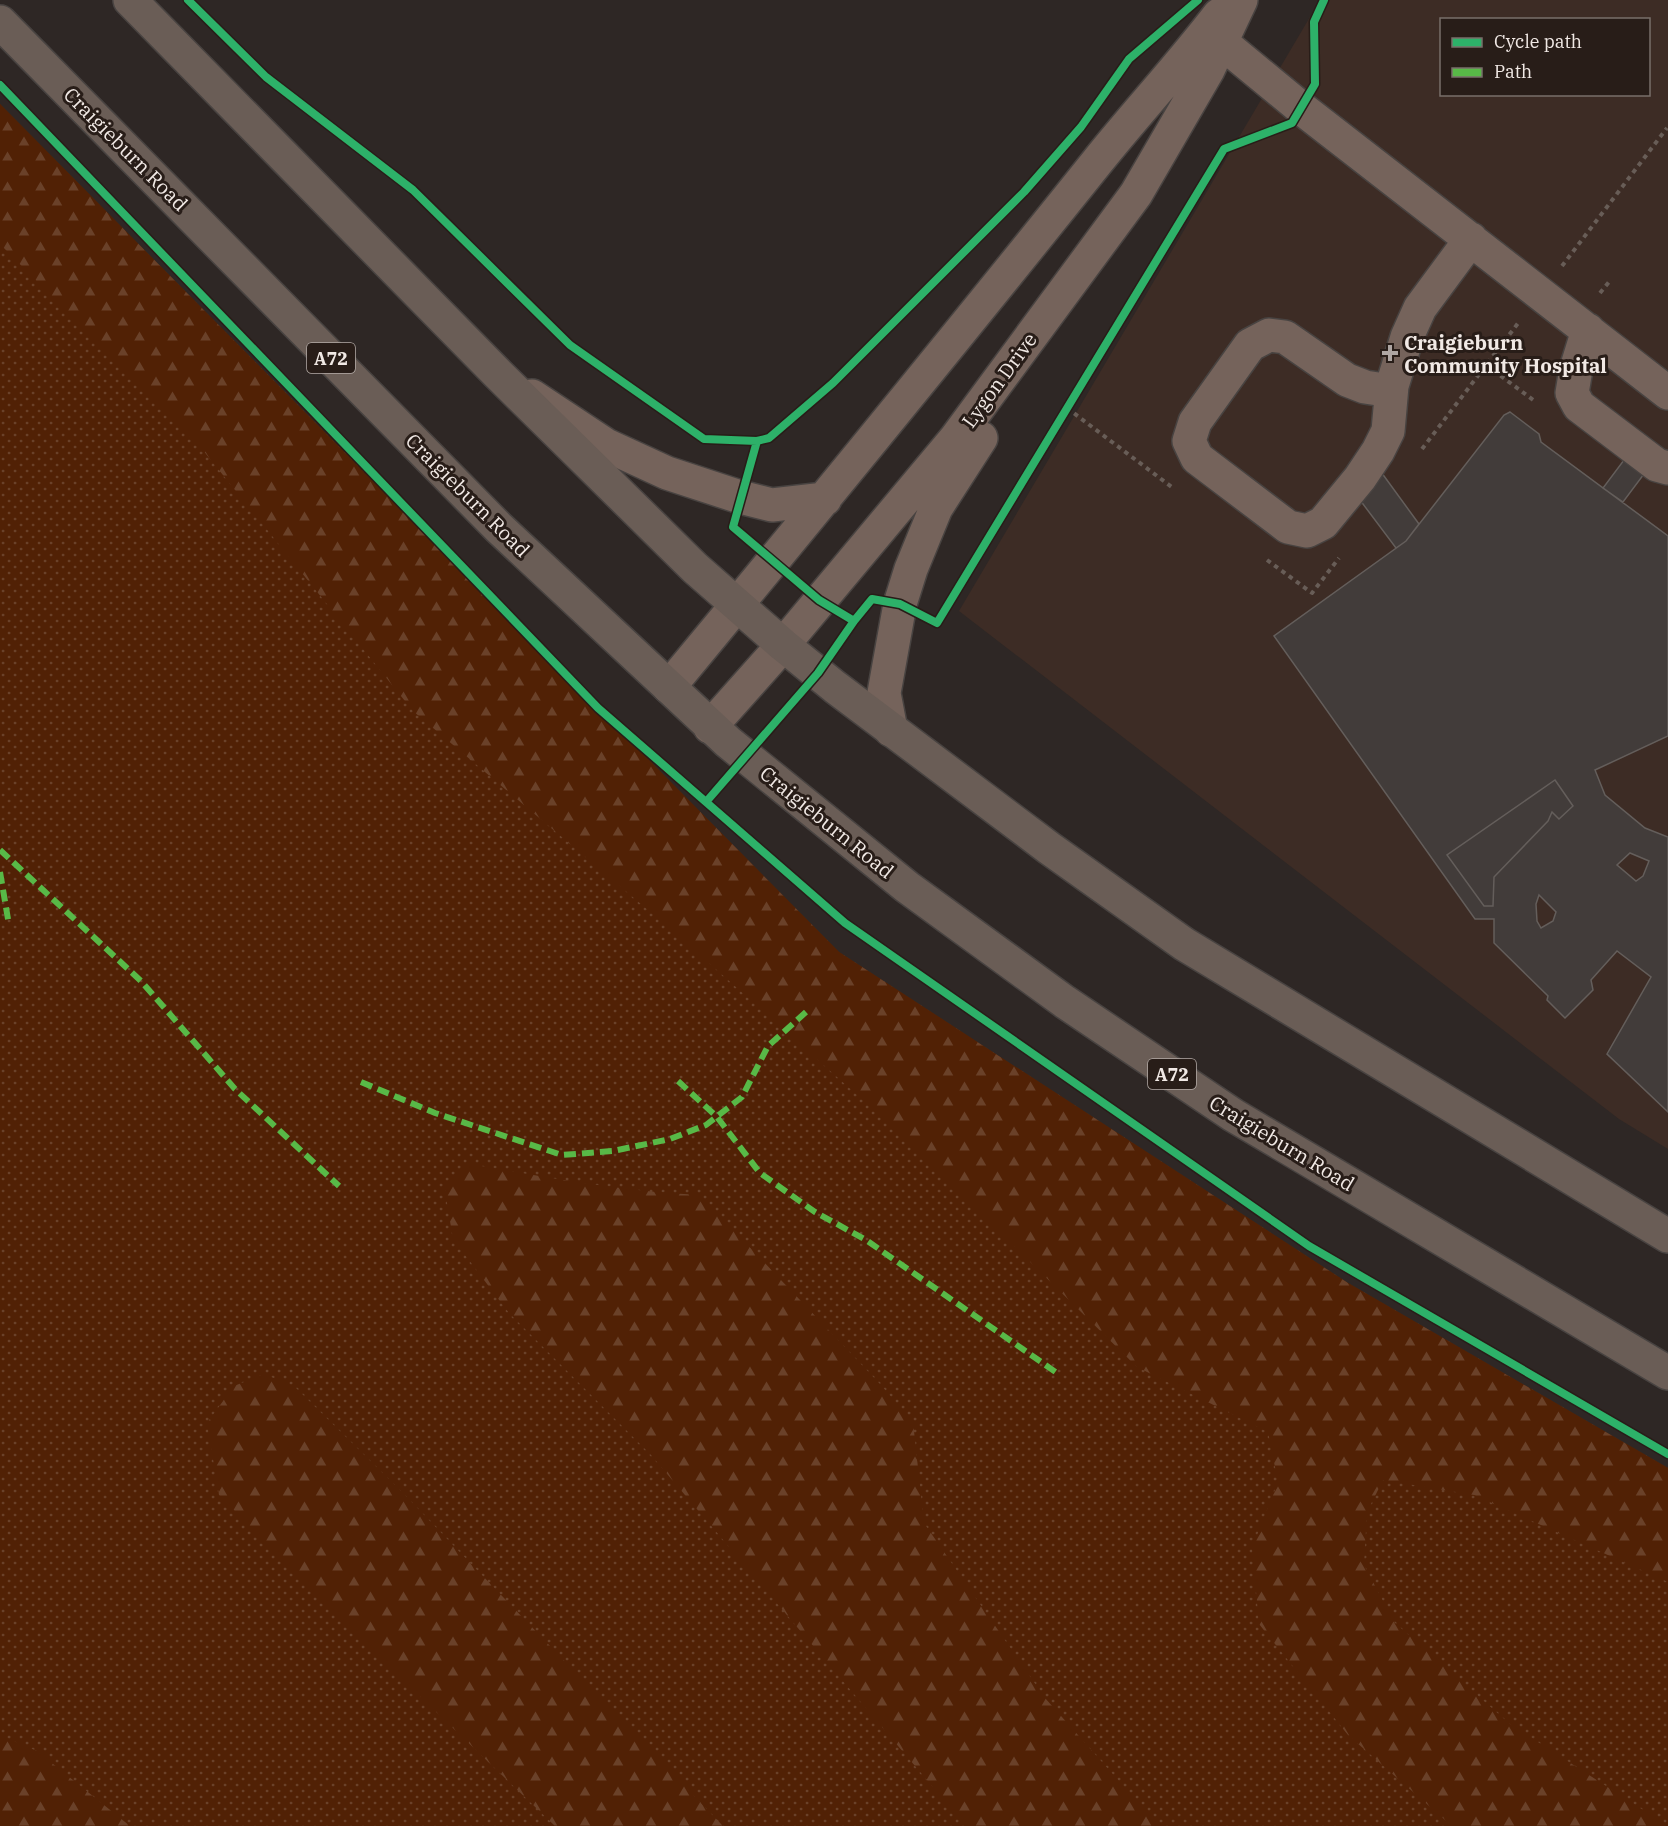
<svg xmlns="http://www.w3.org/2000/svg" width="1668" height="1826" font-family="'IBM Plex Serif',serif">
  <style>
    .built { fill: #3d2c25; fill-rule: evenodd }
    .grass { fill: url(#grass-dots) }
    .forest { fill: url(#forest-firs) }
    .building { fill: #423c3a; stroke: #645e5b; stroke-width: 1.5; fill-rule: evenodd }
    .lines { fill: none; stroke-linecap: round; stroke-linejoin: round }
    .minor-casing { stroke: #484341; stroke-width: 36 }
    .major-casing { stroke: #484341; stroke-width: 36 }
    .path { stroke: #685d57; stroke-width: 4; stroke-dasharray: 4.5 4.5; stroke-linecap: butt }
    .minor { stroke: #75635b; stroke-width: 33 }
    .major { stroke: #6a5d56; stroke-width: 33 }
    .quiet { stroke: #58b947; stroke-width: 6; stroke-dasharray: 12 6; stroke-linecap: butt }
    .cycleway-casing { stroke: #281d18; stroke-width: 11 }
    .cycleway { stroke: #2db169; stroke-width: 8 }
    .poi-dot { fill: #ada5a2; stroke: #281d18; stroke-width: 2 }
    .labels { text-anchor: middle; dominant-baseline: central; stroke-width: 6; stroke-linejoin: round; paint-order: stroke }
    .shield { fill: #281d18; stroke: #b5aca8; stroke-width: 1.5 }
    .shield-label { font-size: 18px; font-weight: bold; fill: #f1e9e5 }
    .street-label { font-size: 20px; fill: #f1e9e5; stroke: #281d18 }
    .poi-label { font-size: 20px; font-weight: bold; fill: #f1e9e5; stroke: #281d18; text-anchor: start }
  </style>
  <defs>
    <pattern id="grass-dots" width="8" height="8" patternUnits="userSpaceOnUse" patternTransform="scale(1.5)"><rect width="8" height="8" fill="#512105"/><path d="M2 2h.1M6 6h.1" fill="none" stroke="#6a4129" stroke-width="1.8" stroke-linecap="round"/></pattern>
    <pattern id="forest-firs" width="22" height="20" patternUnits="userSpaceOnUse" patternTransform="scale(1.5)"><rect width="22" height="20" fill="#512105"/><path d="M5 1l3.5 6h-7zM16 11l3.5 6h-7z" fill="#6a4129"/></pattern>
  </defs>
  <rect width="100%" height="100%" fill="#2e2725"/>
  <path class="built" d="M1320,0H1668V1149L1619,1119L959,611ZM1442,20H1648V94H1442Z"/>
  <path class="grass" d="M0,104L839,952L1348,1283L1668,1468V1826H0Z"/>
  <path class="forest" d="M0,104L839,952L1348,1283L1668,1468V1582L1474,1495L1383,1480L1367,1512L1364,1565L1394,1622L1510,1724L1668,1826H1452L1348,1735L1259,1624L1252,1548L1278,1482L1268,1432L1137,1367L892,1126L674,932L413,711L202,449L0,244Z
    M464,1163C543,1177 620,1191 700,1195L880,1384L913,1422L924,1523L1045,1698L1159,1826H966L651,1455L509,1313L453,1239L445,1191Z
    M264,1374L295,1387L403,1493L723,1826H555L380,1658L219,1495L207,1423L234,1386Z
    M0,1735L37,1751L130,1826H0Z"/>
  <path class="building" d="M1510,412L1539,434L1541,442L1668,536V736L1595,770L1605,795L1645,828L1668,837V1112L1607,1054L1651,977L1617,951L1591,980L1593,990L1565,1018L1547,1000L1548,996L1494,943V919H1475L1274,636L1406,541L1504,415ZM1555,780L1573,806L1559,819L1552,812L1548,821L1494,877L1493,906H1484L1447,855ZM1630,853L1649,861L1643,876L1636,881L1617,865ZM1539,895L1556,912L1553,921L1541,928L1537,921L1536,904Z
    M1642,436L1662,450L1623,502L1603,488Z
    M1376,465L1419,524L1406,541L1396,548L1354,492Z
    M1555,780L1573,806L1559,819L1552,812L1548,821L1494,877L1493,906H1484L1447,855Z"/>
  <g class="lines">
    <defs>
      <path id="minor" d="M1221,42L1301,108L1668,393
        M1588,330L1576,369L1572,393L1579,406L1657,465L1668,468
        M1391,391L1365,387L1347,380L1285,337L1269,335L1250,345L1195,422L1189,441L1197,458L1288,527L1307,531L1323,523L1360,478L1378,451L1388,431L1392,386L1407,337L1420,308L1471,239
        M532,396L606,445L667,473L740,497L772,505L825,499
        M669,687C813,513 956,338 1097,162C1137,112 1180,66 1219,15
        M710,727L783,645L956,438L1136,194L1208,70L1241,0
        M891,730L884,693L900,604L911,569L936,508L981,438"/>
      <path id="major" d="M130,0L498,374L695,568L783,645L835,687L1049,848L1184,944L1668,1236
        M0,22L499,528L728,742L907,887L1065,1002L1233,1115L1668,1373"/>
    </defs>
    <use href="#minor" class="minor-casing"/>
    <use href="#major" class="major-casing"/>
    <path class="path" d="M1562,266L1667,128
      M1600,293L1609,282
      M1486,365L1536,402
      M1067,408L1173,488
      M1422,449L1519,322
      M1267,560L1312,593L1339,558"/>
    <use href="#minor" class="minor"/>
    <use href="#major" class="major"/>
    <path class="quiet" d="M0,850L141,981L235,1089L339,1186
      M0,872L9,925
      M678,1081L717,1117L760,1173L815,1212L866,1240L1057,1373
      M361,1082L435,1113L562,1155L613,1151L670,1139L706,1125L742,1097L768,1046L806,1012"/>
    <defs>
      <path id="cycleway" d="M188,0L266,77L413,190L570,345L704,439L757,441L769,438L833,383L1024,192L1081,127L1129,59L1198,0
        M0,85L598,708L845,923L1309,1246L1668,1454
        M757,441L733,527L819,600L854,621L872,599L900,604L937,623L1224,149L1292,123L1315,84L1314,22L1324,0
        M706,802L818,673L854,621"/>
    </defs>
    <use href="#cycleway" class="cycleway-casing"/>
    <use href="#cycleway" class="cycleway"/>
  </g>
  <path class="poi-dot" d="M1387 344h6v6h6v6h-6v6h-6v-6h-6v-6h6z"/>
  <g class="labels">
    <g class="shield">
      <rect x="307" y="343" width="48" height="30" rx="4.5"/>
      <rect x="1148" y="1059" width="48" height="30" rx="4.5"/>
    </g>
    <g class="shield-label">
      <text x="331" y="358">A72</text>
      <text x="1172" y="1074">A72</text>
    </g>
    <g class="street-label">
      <text transform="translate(126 149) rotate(45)">Craigieburn Road</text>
      <text transform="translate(999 380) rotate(-54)">Lygon Drive</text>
      <text transform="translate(468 495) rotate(45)">Craigieburn Road</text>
      <text transform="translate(827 822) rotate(39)">Craigieburn Road</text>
      <text transform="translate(1282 1143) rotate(31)">Craigieburn Road</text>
    </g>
    <g class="poi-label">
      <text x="1404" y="342">Craigieburn<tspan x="1404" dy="23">Community Hospital</tspan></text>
    </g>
  </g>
  <rect x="1440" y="18" width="210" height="78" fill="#281d18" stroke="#786f6a" stroke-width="1.5"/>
  <rect x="1452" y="38" width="30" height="9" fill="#2db169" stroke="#786f6a" stroke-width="1.5"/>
  <text x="1494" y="48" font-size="18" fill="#f1e9e5">Cycle path</text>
  <rect x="1452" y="68" width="30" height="9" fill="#58b947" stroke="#786f6a" stroke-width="1.5"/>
  <text x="1494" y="78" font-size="18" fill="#f1e9e5">Path</text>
</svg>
